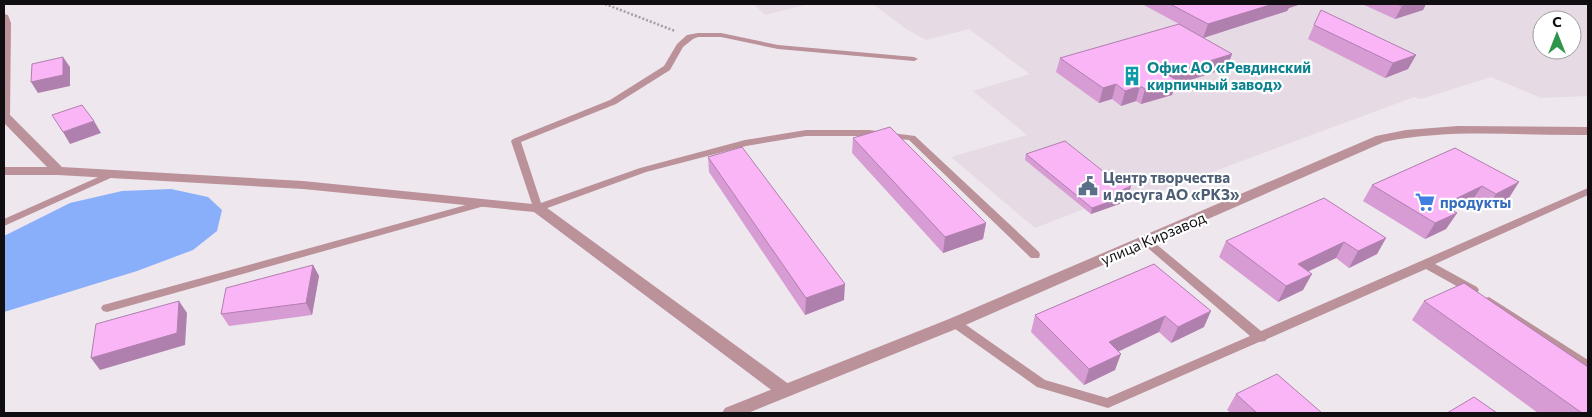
<svg xmlns="http://www.w3.org/2000/svg" width="1592" height="417" font-family="Commissioner,sans-serif">
  <style>
    .built { fill: #e6dae5; fill-rule: evenodd }
    .water { fill: #89affa }
    .lines { fill: none; stroke-linecap: round; stroke-linejoin: round }
    .path { stroke: #a39da2; stroke-width: 2.5; stroke-dasharray: 2 2; stroke-linecap: butt }
    .service { fill: #bb919a; fill-rule: evenodd }
    .minor { fill: #bb919a; fill-rule: evenodd }
    .tertiary { fill: #bb919a; fill-rule: evenodd }
    .wall { fill: #d79cd4 }
    .shaded-wall { fill: #af7fad }
    .building { fill: #fab5f7; stroke: #af7fad }
    .labels { text-anchor: middle; dominant-baseline: central; stroke-width: 4.5; stroke-linejoin: round; paint-order: stroke }
    .culture-label { font-size: 15px; font-weight: bold; fill: #0d838f; stroke: #fff; text-anchor: start }
    .service-label { font-size: 15px; font-weight: bold; fill: #4e5e75; stroke: #fff; text-anchor: start }
    .shop-label { font-size: 15px; font-weight: bold; fill: #366cbe; stroke: #fff; text-anchor: start }
    .street-label { font-size: 15px; fill: #100e10; stroke: #fff }
  </style>
  <rect width="100%" height="100%" fill="#eee7ed"/>
  <path class="built" d="M754,4H809L765,15Z
    M873,4H1588V96L1541,98L1491,77L1421,99L1414,97L1148,196L1129,193L1091,214L1084,209L1035,228L951,157L1027,135L973,91L1030,74L969,29L926,40L906,29ZM1542,20H1572V50H1542Z"/>
  <path class="water" d="M171,189L208,197L222,210L217,231L193,250L137,271L4,312V236L70,203L122,191Z"/>
  <g class="lines">
    <path class="path" d="M605,4L675,31"/>
    <path class="service" d="M698,33H721L778,45L914,57L918,59L914,61L778,49L721,37H698L693,39L683,47L670,70L616,104L521,142L541,203L640,168L745,140L806,130H869L915,136L1039,252L1040,255L1039,258H1031L909,140L869,136H806L746,146L646,172L542,210H534L511,141L513,139L610,100L664,66L677,44L687,35Z
      M112,171L117,174L115,176L4,226V219Z
      M1588,188V195L1435,264L1477,287L1479,290L1477,293H1469L1426,269L1267,339L1265,341L1259,342L1108,408L1037,387L951,326L949,323L951,320L955,319L959,320L1045,380L1107,398L1250,336L1142,243L1141,241L1142,239H1150L1261,331Z
      M484,200L489,203L488,205L107,312L103,311L101,308L103,305L107,304Z
      M1489,297L1588,360V371L1584,369L1485,304L1483,301L1485,298Z"/>
    <path class="minor" d="M4,14L8,15L11,23L10,115L62,167L303,181L543,205L790,385L793,390L790,395L784,397L778,395L534,212L303,189L58,175H4V167H47L4,123Z"/>
    <path class="tertiary" d="M1458,126L1588,127V135C1519,136 1452,128 1384,142L961,327L748,413H722L725,408L949,319L1376,136L1406,130Z"/>
  </g>
  <path class="wall" d="M1142,4H1301L1289,8L1287,11L1203,38L1227,68L1175,85L1172,95L1141,104L1136,101L1121,106L1112,99L1099,103L1056,72L1060,58L1179,24Z
    M1362,4H1426L1423,10L1395,19Z
    M1314,25L1416,55L1408,69L1385,78L1308,39Z
    M853,138L986,223L983,239L943,253L852,153Z
    M1455,148L1509,198L1485,209L1471,202L1453,211L1457,213L1446,229L1425,239L1363,201L1372,185Z
    M1026,154L1129,193L1125,194L1126,196L1125,202L1091,214L1025,160Z
    M708,157L844,300L805,315L709,172Z
    M1386,238L1377,254L1349,268L1336,258L1309,271L1303,290L1278,302L1219,257L1226,241Z
    M1154,264L1204,327L1171,343L1159,332L1118,351L1115,370L1084,385L1031,332L1035,315Z
    M313,265L319,276L312,315L229,326L221,314Z
    M1424,301L1588,413H1538L1412,320Z
    M1236,394L1322,413H1231L1227,410Z"/>
  <path class="shaded-wall" d="M1273,4H1301L1289,8L1287,11L1203,38L1208,24Z
    M1408,4H1426L1423,10L1395,19L1402,6Z
    M1232,54L1227,68L1175,85L1172,95L1141,104L1145,89L1167,74Z
    M1416,55L1408,69L1385,78L1393,63Z
    M63,57L70,67V86L38,93L31,82Z
    M1116,84L1112,99L1099,103L1103,88Z
    M1140,86L1136,101L1121,106L1125,91Z
    M94,121L101,133L70,144L63,132Z
    M1519,182L1509,198L1485,209L1496,194Z
    M1131,186L1129,193L1118,197L1120,191Z
    M1482,186L1471,202L1433,220L1443,205Z
    M1126,196L1125,202L1091,214L1092,208Z
    M1457,213L1446,229L1425,239L1435,223Z
    M986,223L983,239L943,253L945,237Z
    M1386,238L1377,254L1349,268L1358,251Z
    M1344,242L1336,258L1290,280L1298,264Z
    M313,265L319,276L312,315L306,303Z
    M1312,274L1303,290L1278,302L1286,286Z
    M845,284L844,300L805,315L806,298Z
    M179,301L187,313L185,345L100,370L91,358Z
    M1211,311L1204,327L1171,343L1178,327Z
    M1165,316L1159,332L1103,359L1109,342Z
    M1121,354L1115,370L1084,385L1089,369Z"/>
  <path class="building" d="M1170,4H1273L1208,24Z
    M1397,4H1408L1402,6Z
    M1321,10L1416,55L1393,63L1314,25Z
    M1179,24L1232,54L1167,74L1176,80L1145,89L1140,86L1125,91L1116,84L1103,88L1060,58Z
    M63,57V75L31,82L32,64Z
    M82,105L94,121L63,132L52,115Z
    M890,127L986,223L945,237L853,138Z
    M1065,141L1104,172L1110,170L1131,186L1120,191L1126,196L1092,208L1026,154Z
    M742,147L845,284L806,298L708,157Z
    M1455,148L1519,182L1496,194L1482,186L1443,205L1457,213L1435,223L1372,185Z
    M1324,198L1386,238L1358,251L1344,242L1298,264L1312,274L1286,286L1226,241Z
    M1154,264L1211,311L1178,327L1165,316L1109,342L1121,354L1089,369L1035,315Z
    M313,265L306,303L221,314L226,288Z
    M1464,283L1588,367V413H1582L1424,301Z
    M179,301L177,333L91,358L96,324Z
    M1277,374L1322,413H1257L1236,394Z
    M1474,397L1497,413H1447Z"/>
  <defs>
    <symbol id="building-bare" viewBox="-9 -9 18 18"><path d="M-4-6H4V6H1V3H-1V6H-4ZM-2.5-4.3h1.7v1.8h-1.7ZM.8-4.3h1.7v1.8H.8ZM-2.5-1h1.7V.8h-1.7ZM.8-1h1.7V.8H.8Z" fill="#0f9aa8" stroke="#fff" stroke-width="2.5" paint-order="stroke"/></symbol>
    <symbol id="civic-bare" viewBox="-9 -9 18 18"><path d="M-.6-6.5H3V-4.5H.6V-3L4-1V1h2V6H-6V1h2V-1L-.6-3ZM-1.2 2.5V6h2.4V2.5Z" fill="#5c6f8a" stroke="#fff" stroke-width="2.5" paint-order="stroke"/></symbol>
    <symbol id="supermarket-bare" viewBox="-9 -9 18 18"><path d="M-6-5.5h2.5l.6 2H6L4.5 2H-2.5L-4.4-4H-6ZM-1.5 3.2a1.3 1.3 0 1 0 .1 0ZM3 3.2a1.3 1.3 0 1 0 .1 0Z" fill="#3f7fe0" stroke="#fff" stroke-width="2.5" paint-order="stroke"/></symbol>
  </defs>
  <g fill-rule="evenodd">
    <use href="#building-bare" x="1118" y="62" width="28" height="28"/>
    <use href="#civic-bare" x="1074" y="172" width="28" height="28"/>
    <use href="#supermarket-bare" x="1411" y="188" width="28" height="28"/>
  </g>
  <g class="labels">
    <g class="culture-label">
      <text x="1147" y="67">Офис АО «Ревдинский<tspan x="1147" dy="17">кирпичный завод»</tspan></text>
    </g>
    <g class="service-label">
      <text x="1103" y="177">Центр творчества<tspan x="1103" dy="17">и досуга АО «РКЗ»</tspan></text>
    </g>
    <g class="shop-label">
      <text x="1440" y="202">продукты</text>
    </g>
    <g class="street-label">
      <text transform="translate(1153 238) rotate(-23)">улица Кирзавод</text>
    </g>
  </g>
  <rect width="1592" height="417" fill="none" stroke="#100e10" stroke-width="10"/>
  <g transform="translate(1557 35)"><circle r="24" fill="#ffffff" stroke="#9f9f9f"/>
  <path d="M0-4L9 19L0 12L-9 19Z" fill="#2f954b"/>
  <text y="-8" font-size="14" font-weight="bold" text-anchor="middle" fill="#100e10">С</text>
  </g>
</svg>
